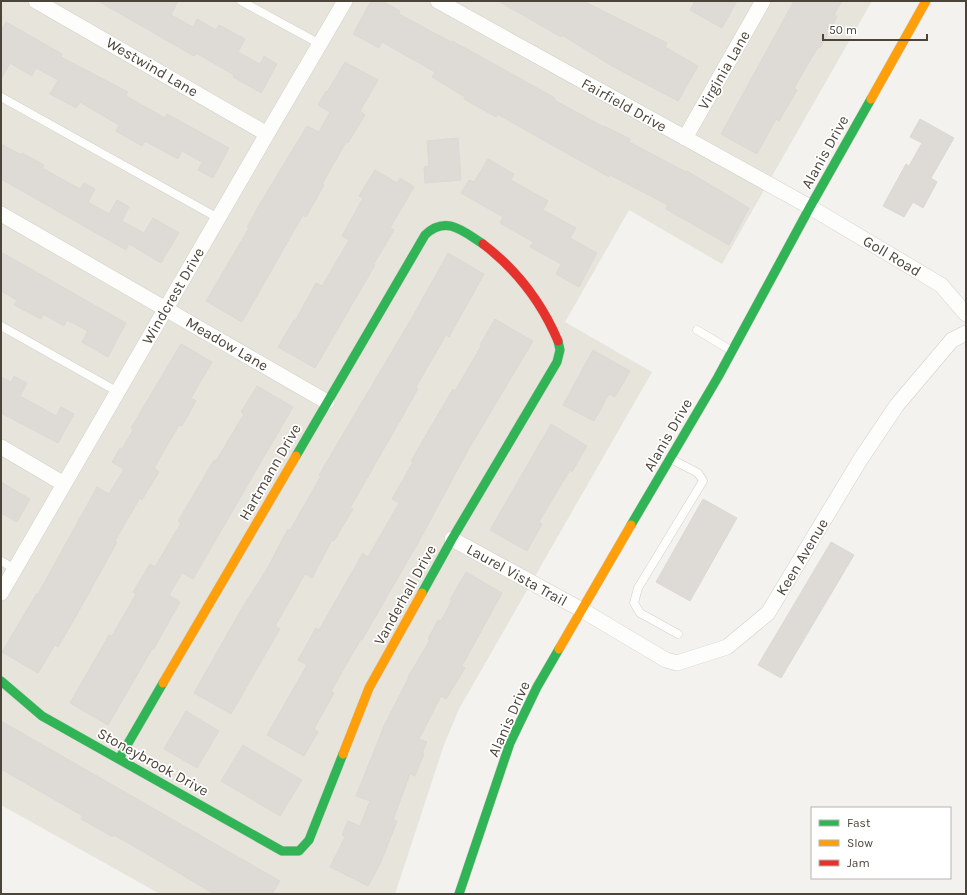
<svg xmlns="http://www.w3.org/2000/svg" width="967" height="895" font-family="Karla,sans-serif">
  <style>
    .residential { fill: #e7e4dc }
    .building { fill: #dedbd6; stroke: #dcd9d4 }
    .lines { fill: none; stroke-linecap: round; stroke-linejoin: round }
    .lane-casing { stroke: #d2d0cb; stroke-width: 9 }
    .street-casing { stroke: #d2d0cb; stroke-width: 16 }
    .fast-casing { stroke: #d3cfc5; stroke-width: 10 }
    .slow-casing { stroke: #d3cfc5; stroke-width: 10 }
    .jam-casing { stroke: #d3cfc5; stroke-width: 10 }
    .lane { stroke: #fdfdfc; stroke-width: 8 }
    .street { stroke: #fdfdfc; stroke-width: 15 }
    .fast { stroke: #30b455; stroke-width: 9 }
    .slow { stroke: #ff9f0a; stroke-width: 9 }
    .jam { stroke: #e5322d; stroke-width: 9 }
    .labels { text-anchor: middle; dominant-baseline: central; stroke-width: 3.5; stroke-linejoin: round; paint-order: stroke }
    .street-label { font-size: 15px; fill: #4b4439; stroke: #fff }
  </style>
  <rect width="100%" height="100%" fill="#f4f2ee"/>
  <path class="residential" d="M1,1H872L722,264L629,210L565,322L652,372L459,709L444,745L395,894H160L1,805Z"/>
  <path class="building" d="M98,1H178L171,15L193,27L197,19L216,30L219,25L245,39L238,52L260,64L264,56L277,64L261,93L233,77L234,75L196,53L194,56Z
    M371,1H382L400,11L399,14L451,42L452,41L478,55L555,98L554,100L604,127V126L630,139L629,142L686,172L687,171L749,208L729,245L666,209L668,205L610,175L609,177L497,114L496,117L464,99L465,97L432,77L435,72L382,42L379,48L353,34Z
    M498,1H583L667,43L665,47L698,66L678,101L612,66L562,35L561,37Z
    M695,1H737L722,28L690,10Z
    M794,1H842L834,15L837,17L820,48L818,47L794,88L797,90L779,121L776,119L757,154L721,134Z
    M6,22L62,54L61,57L128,92L126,96L165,118L167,114L229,148L213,178L198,170L202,162L182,151L178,159L145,141L142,146L116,131L119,125L80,102L76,108L50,94L58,80L36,68L32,76L10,63L1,79V31Z
    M345,62L378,80L360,111L365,115L348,143L346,142L322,184L324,185L306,217L303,215L242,322L206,301L249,228L247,227L261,202L307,126L319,132L330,112L318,105L326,91L327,92Z
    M920,119L954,138L931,178L937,182L923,208L913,202L904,217L883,206L906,164L909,166L922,143L910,137Z
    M458,138L461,180L425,183L424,167L429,166L427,141Z
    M1,144L21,155L22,153L44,165L42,168L80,189L84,183L95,189L88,202L109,214L117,200L129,207L122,221L144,233L153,218L179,233L161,263L129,244L126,250L1,179Z
    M488,159L514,174L511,180L548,201L543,210L576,228L570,238L597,253L579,287L556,274L561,264L530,247L533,242L500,223L503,217L461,193L469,180L474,182Z
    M375,170L397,183L400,178L414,187L390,228L394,230L374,264L375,265L315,368L278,347L294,320L295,321L316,283L322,286L349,240L342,236L363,198L359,196Z
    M1,252L126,323L108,357L82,342L88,331L67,320L64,326L43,314L41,319L14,305L17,300L1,291Z
    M448,253L484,274L449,337L446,335L416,387L418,389L350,508L353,509L334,541L332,540L312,578L305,574L275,626L280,629L231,714L194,693L242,608L267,569L288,529L290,530L321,476L319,475L413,316Z
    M495,319L533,341L467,452L423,534L362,640L361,639L331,691L334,693L314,729L318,732L304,756L267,735L307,665L298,660L316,628L319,630L363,553L368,557L399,503L392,499L413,462L411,461L453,389L455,391L481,346L480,345Z
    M181,344L212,362L191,398L196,401L182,426L179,425L154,468L159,472L142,500L140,498L115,541L117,542L76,616L58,647L55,645L38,673L2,652L37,593L38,594L97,487L109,494L124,469L112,462L120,448L122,449L133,430L131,428Z
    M593,350L630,371L615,397L609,394L594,421L563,405Z
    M14,376L27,383L20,396L56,416L61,407L74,414L58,443L1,413V377L11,382Z
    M257,386L293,407L193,579L182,573L169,595L180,602L153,650L152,649L108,725L70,703L109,635L112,636L136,594L133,592L150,564L155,567L181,523L178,521L214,460L216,461L244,414L241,412Z
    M551,424L587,446L572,472L570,470L539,522L542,524L527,551L490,530Z
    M1,482L30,499L17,522L1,513Z
    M703,499L737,518L690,601L656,582Z
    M831,542L854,555L781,678L758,665Z
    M466,572L502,593L462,666L465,668L446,699L441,696L419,739L427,742L422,753L424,754L415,776L410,774L393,820L397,821L381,862L368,886L330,867L345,837L342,835L348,821L360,826L370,801L356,796L384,726L409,677H408L430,640L428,639L438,620L441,621L452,600H450Z
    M186,711L219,731L197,768L164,749Z
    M1,721L280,881L272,894H214L149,855L114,835L113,837L81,819L83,816L1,769Z
    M243,745L302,780L280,816L221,781Z"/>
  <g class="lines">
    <defs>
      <path id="lane" d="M241,1L320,44
        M1,97L218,218
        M1,326L118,392
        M697,330L732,351
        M671,459L698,473L703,481L638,588L634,603L640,613L678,634
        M1,561L15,569"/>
      <path id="street" d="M36,1L267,134
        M438,1L810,207L941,285L966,314
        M685,138L763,1
        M1,214L327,402
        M1,447L64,484
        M452,539L582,610L666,660L677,663L727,647L768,613L860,460L897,405L952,340L966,333
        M1,593L267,134L345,1"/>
      <path id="fast" d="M296,456L425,235C446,215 463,231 483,244
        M631,525L718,377L810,207L871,99
        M422,593L452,539L557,362L560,350L558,341
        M1,681L42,716L282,851H299L309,840L343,754
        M119,759L163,683
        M459,894L510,743L537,687L559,649"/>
      <path id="slow" d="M871,99L926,1
        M559,649L631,525
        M163,683L296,456
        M343,754L369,688L422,593"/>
      <path id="jam" d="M483,244C517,270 541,301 558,341"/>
    </defs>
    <use href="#lane" class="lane-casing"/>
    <use href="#street" class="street-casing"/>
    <use href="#fast" class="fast-casing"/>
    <use href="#slow" class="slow-casing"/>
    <use href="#jam" class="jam-casing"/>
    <use href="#lane" class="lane"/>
    <use href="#street" class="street"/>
    <use href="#fast" class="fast"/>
    <use href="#slow" class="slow"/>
    <use href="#jam" class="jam"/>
  </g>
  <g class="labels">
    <g class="street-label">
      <text transform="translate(152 67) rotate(30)">Westwind Lane</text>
      <text transform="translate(724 70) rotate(-60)">Virginia Lane</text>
      <text transform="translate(624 105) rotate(29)">Fairfield Drive</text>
      <text transform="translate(825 152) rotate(-61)">Alanis Drive</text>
      <text transform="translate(892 256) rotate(31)">Goll Road</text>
      <text transform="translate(173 296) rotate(-60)">Windcrest Drive</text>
      <text transform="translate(227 344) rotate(30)">Meadow Lane</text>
      <text transform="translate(668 435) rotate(-60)">Alanis Drive</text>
      <text transform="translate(270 472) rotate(-60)">Hartmann Drive</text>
      <text transform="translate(802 557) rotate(-59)">Keen Avenue</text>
      <text transform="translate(517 575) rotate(29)">Laurel Vista Trail</text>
      <text transform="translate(405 595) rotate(-61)">Vanderhall Drive</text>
      <text transform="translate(509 719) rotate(-66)">Alanis Drive</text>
      <text transform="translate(153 762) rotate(29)">Stoneybrook Drive</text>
    </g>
  </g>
  <rect width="967" height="895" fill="none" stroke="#4b4439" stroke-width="4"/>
  <rect x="811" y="807" width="140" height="72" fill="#ffffff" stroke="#b7b4b0"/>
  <rect x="819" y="820" width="20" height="6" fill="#30b455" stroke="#b7b4b0"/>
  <text x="847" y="827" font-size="12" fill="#4b4439">Fast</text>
  <rect x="819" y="840" width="20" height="6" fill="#ff9f0a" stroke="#b7b4b0"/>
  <text x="847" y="847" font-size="12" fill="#4b4439">Slow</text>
  <rect x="819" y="860" width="20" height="6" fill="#e5322d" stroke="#b7b4b0"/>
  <text x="847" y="867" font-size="12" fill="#4b4439">Jam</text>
  <path d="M823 34v6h104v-6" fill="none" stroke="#4b4439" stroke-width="2"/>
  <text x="829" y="34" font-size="12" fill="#4b4439" stroke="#ffffff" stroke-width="3" paint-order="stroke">50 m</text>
</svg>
